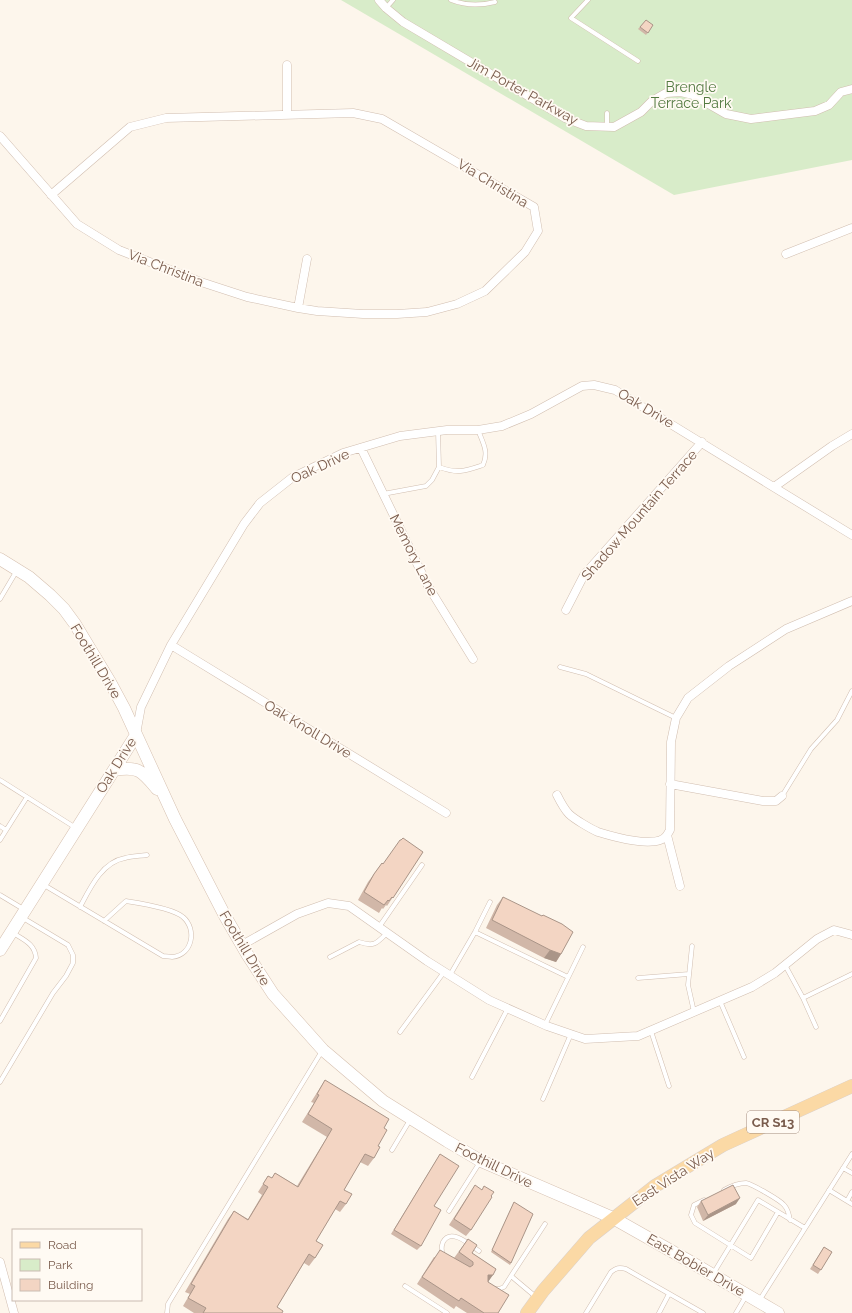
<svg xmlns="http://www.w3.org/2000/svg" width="852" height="1313" font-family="Raleway,sans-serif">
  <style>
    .green { fill: #d8ecc9 }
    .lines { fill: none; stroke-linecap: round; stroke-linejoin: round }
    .lane-casing { stroke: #d1beb0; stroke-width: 5 }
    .street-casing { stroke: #d1beb0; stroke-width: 9 }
    .secondary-casing { stroke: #d6c0b0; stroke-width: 13 }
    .primary-casing { stroke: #dad1cd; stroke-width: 14 }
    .lane { stroke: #fff; stroke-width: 4 }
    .street { stroke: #fff; stroke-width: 8 }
    .secondary { stroke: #fff; stroke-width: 12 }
    .primary { stroke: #fbd9a5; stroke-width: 13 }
    .wall { fill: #d1b7a8 }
    .shaded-wall { fill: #aa9588 }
    .building { fill: #f3d5c3; stroke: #aa9588 }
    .labels { text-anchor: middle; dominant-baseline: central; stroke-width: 3.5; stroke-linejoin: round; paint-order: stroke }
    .shield { fill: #fffaf3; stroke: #a28b7f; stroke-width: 1 }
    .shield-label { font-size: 13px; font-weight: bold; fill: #7a5c4d }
    .park-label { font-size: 14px; fill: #537a41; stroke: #fffaf3 }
    .street-label { font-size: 14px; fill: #7a5c4d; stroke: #fffaf3 }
  </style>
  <rect width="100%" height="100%" fill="#fdf6ec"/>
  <path class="green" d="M341,0H852V160L674,195Z"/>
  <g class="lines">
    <defs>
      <path id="lane" d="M451,0C466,6 479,6 495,2
        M588,0L571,18L638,61
        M386,8L393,0
        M607,127V113
        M439,467C458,474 465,471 483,465C489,452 483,443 478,430
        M383,494L426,486L432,480L439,467L438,431
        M0,599L16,572
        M560,667L586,674L676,718
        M0,780L76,828
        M782,796L811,749L837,720L852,691
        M0,826L6,830
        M0,840L27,797
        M44,885L163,956C166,956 170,957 172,957C193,955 197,929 183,917C173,908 139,903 126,901L104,921
        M0,895L25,910
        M80,907C90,888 102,862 125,858C132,856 140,856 147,855
        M379,927L422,865
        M475,932L568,977
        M692,946L688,985L694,1012
        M330,957L359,942C374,947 376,944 387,933
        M785,965L803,998L852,974
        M450,975L475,932L490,902
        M638,978L689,974
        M803,998L816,1027
        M720,1001L744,1057
        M0,1021L36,958C35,944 24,940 13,933
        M545,1025L583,947
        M651,1031L669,1086
        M400,1032L444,972
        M472,1077L508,1008
        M0,1082L53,993L66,976L73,963V955L68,945L23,918
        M543,1099L571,1034
        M392,1150L410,1120
        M843,1168L852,1173
        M724,1190C731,1186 738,1183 746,1183C752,1184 780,1200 784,1205C788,1209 789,1214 790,1220
        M829,1190L852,1204
        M704,1200L694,1205L691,1215L695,1223L751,1258L778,1212
        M847,1201L852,1192
        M449,1211L480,1162
        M443,1255C441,1250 441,1247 443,1242C451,1227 470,1245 479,1251
        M713,1274L758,1200L805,1228
        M405,1286L447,1313
        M495,1289H499L504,1287L511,1276
        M536,1297L511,1276L545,1224
        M759,1301L852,1154
        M167,1313L168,1304L322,1051
        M586,1313L611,1272C616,1268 619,1267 626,1269L703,1313
        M659,1313L669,1294
        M736,1313L746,1296"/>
      <path id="street" d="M379,0L386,8L403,22L565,118L586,126L614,127L641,112L652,101L666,93L681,92L693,95L726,114L751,119L815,111L829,105L841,92L852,89
        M287,65V115
        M0,136L77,224L119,250L201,282L247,297L298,308L317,311L363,314H397L427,312L457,304L485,291L525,252L538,231L534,207L382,119L353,113L166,118L130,127L51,195
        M786,254L852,228
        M298,308L307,259
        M361,448L428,586L473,659
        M774,487L832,446L852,434
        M566,610L584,575L702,442
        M171,645L446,813
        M136,734L141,707L171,645L244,524L260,503L293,477L343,453L400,436L447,430H478L502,426L531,414L582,386L594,385L615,390L852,535
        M670,784L763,801H776L782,796
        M557,795C560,801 564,809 569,814C574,819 591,829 598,832C611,836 658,850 667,835
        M680,886L667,835L670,830L671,742L676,718L688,698L729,666L786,629L852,601
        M242,945L297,914L328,903L349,906L427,961L489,1000L547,1026L585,1039L638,1036L752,987L775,973L817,939L834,930L852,935
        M0,1262L14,1313"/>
      <path id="secondary" d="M0,559L29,577L50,595L64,609L75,624L110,682L124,708L175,819L225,916L247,954L273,994L323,1050L383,1101L447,1141L481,1161L613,1218L689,1261L778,1313
        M114,770C139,766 142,771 157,789
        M0,950L136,735"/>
      <path id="primary" d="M527,1313L543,1291L589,1238L655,1186L723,1145L852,1086"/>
    </defs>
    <use href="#lane" class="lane-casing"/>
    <use href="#street" class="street-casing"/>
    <use href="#secondary" class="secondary-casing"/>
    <use href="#primary" class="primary-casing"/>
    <use href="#lane" class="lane"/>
    <use href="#street" class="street"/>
    <use href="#secondary" class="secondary"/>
    <use href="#primary" class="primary"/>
  </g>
  <path class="wall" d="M646,20L653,25L646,35L638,29Z
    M423,852L387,906L386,905L383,909L382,908L379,913L358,900L368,882L382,863L383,864Z
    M503,897L561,954L556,962L544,958L486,928L497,905Z
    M325,1080L384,1128L374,1158L368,1166L360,1162L344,1190L346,1204L340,1212L335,1209L316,1241L315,1258L309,1266L304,1263L277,1307L282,1313H194L183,1306L190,1294L185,1292L228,1219L234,1211L248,1219L262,1195L258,1192L268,1176L272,1178L275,1173L297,1186L327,1137L302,1122L314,1103L311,1102Z
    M440,1154L434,1206L421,1246L417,1250L391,1234Z
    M471,1191V1230L466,1236L449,1225Z
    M701,1201L736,1204L703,1221L697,1207Z
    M514,1202L511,1263L510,1265L491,1252Z
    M468,1239L472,1253L496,1269L488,1282L498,1313H467L456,1306L454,1309L417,1284L434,1257L454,1258Z
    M824,1247L832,1252L818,1274L810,1269Z"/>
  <path class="shaded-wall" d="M550,950L561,954L556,962L544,958Z
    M740,1198L736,1204L703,1221L708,1215Z
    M488,1275H493L488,1282Z"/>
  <path class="building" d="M646,20L653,25L648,33L640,27Z
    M403,838L423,852L393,898L392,897L389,901L388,900L384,905L364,892L374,874L382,863L383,864L400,840H401Z
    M503,897L542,916L543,915L562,924L573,932L561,954L550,950L492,920Z
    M325,1080L389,1119L384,1128L387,1130L378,1146L380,1147L374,1158L365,1154L344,1190L352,1194L346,1204L340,1201L316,1241L323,1245L315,1258L309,1254L277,1307L283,1311L282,1313H203L206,1308L188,1298L195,1286L191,1284L234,1211L248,1220L268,1187L263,1184L268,1176L272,1178L275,1173L298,1187L332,1129L308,1114L319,1095L317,1094Z
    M440,1154L459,1166L434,1206L441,1210L421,1246L394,1230Z
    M475,1185L482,1190L484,1186L494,1192L491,1196L492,1197L471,1230L454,1219Z
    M733,1185L740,1198L708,1215L701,1201Z
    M514,1202L533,1214L511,1263L492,1250Z
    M468,1239L477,1245L472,1253L496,1269L493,1275H488V1282L509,1295L498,1313H484L461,1298L459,1301L422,1277L440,1250L470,1267L473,1265V1262L459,1252Z
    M824,1247L832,1252L821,1270L813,1265Z"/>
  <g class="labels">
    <rect class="shield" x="747" y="1111" width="52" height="22" rx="3"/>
    <g class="shield-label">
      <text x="773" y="1122">CR S13</text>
    </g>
    <g class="park-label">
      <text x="691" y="87">Brengle<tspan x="691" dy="16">Terrace Park</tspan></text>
    </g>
    <g class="street-label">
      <text transform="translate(523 91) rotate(29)">Jim Porter Parkway</text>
      <text transform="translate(493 183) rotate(31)">Via Christina</text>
      <text transform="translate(166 268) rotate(21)">Via Christina</text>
      <text transform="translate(646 408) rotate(31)">Oak Drive</text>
      <text transform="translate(320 466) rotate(-25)">Oak Drive</text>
      <text transform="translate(639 515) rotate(-49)">Shadow Mountain Terrace</text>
      <text transform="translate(414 555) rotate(63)">Memory Lane</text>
      <text transform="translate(96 661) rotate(59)">Foothill Drive</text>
      <text transform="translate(308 729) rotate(31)">Oak Knoll Drive</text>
      <text transform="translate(116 765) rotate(-58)">Oak Drive</text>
      <text transform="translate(245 948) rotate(59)">Foothill Drive</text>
      <text transform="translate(494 1165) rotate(26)">Foothill Drive</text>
      <text transform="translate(673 1177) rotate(-33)">East Vista Way</text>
      <text transform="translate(696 1265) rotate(30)">East Bobier Drive</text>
    </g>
  </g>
  <rect x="12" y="1229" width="130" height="72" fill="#fffaf3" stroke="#cabbb1"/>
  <rect x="20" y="1242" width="20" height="6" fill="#fbd9a5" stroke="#cabbb1"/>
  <text x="48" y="1249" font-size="12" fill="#7a5c4d">Road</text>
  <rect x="20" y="1259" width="20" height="12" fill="#d8ecc9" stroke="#cabbb1"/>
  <text x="48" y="1269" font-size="12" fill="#7a5c4d">Park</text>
  <rect x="20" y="1279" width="20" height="12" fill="#f3d5c3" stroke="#cabbb1"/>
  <text x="48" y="1289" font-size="12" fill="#7a5c4d">Building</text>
</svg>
